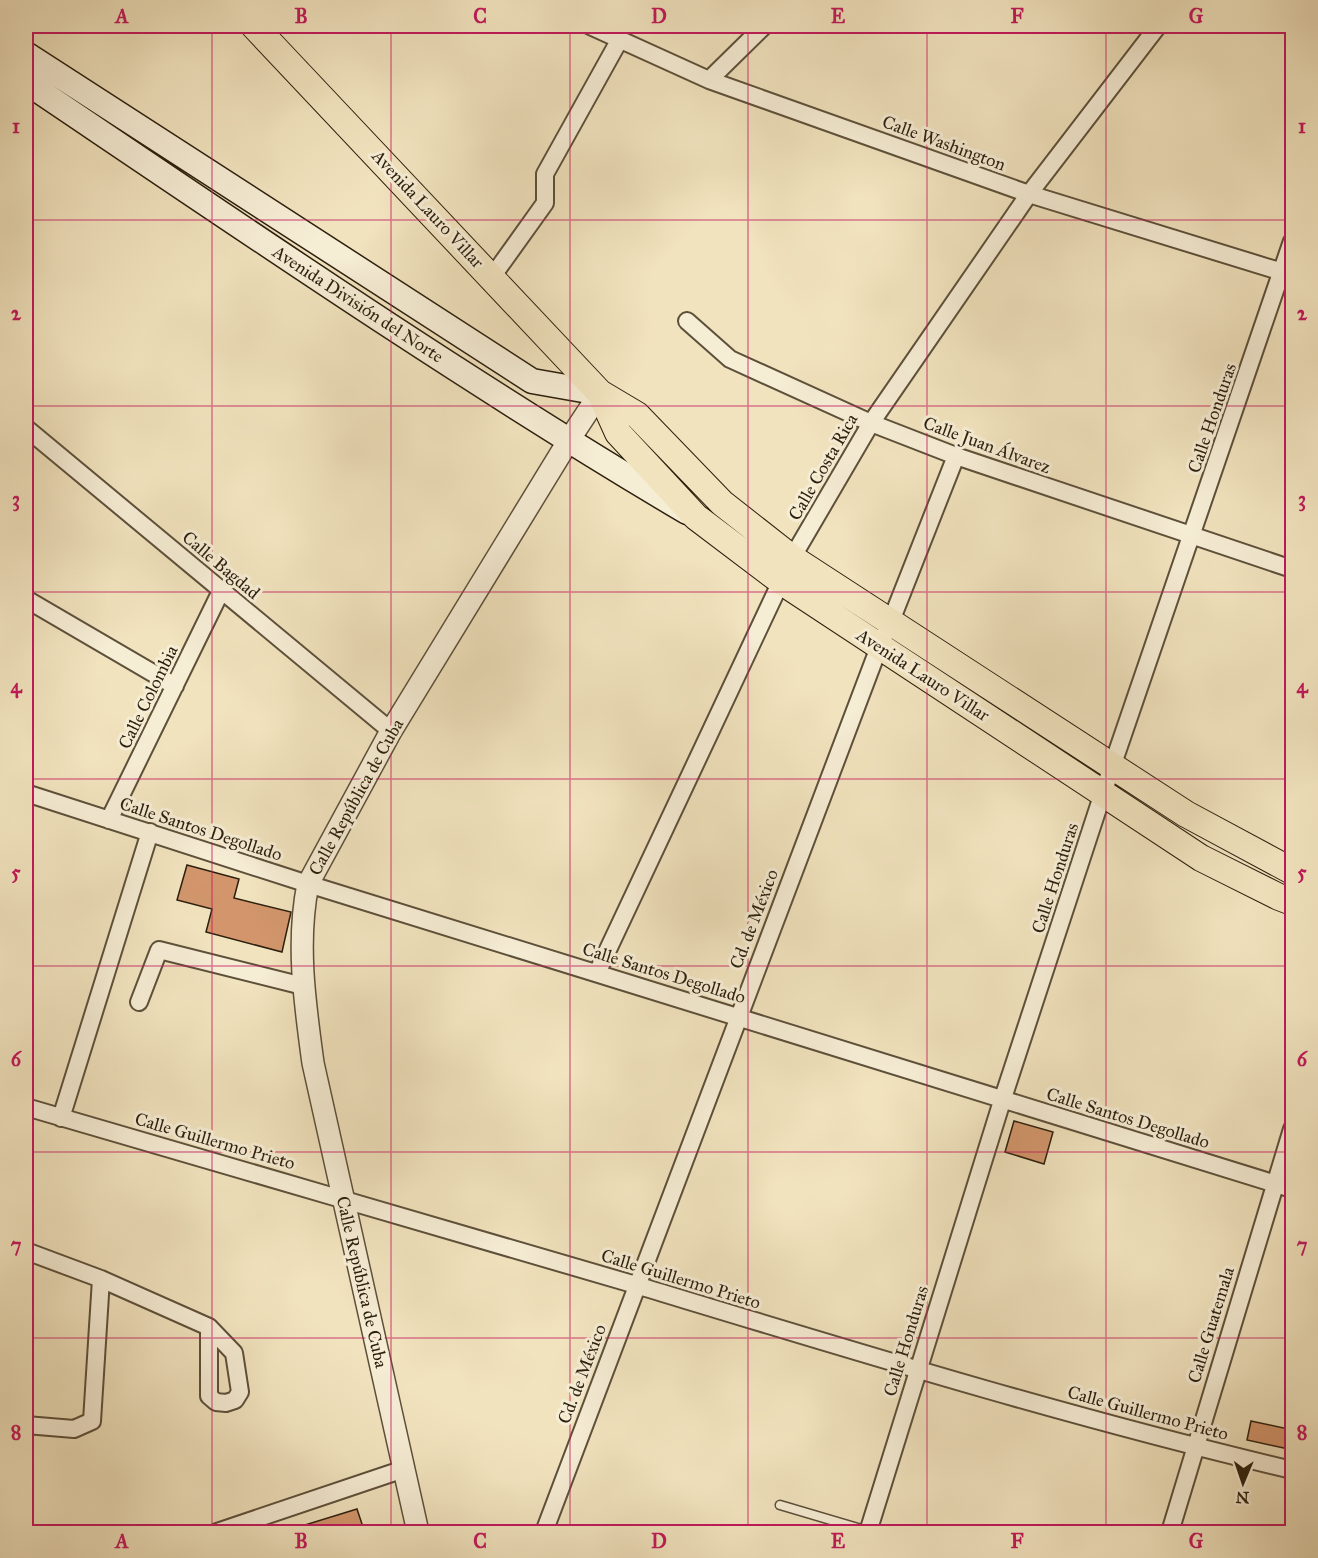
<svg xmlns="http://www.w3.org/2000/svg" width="1318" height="1558" font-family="'IM FELL Great Primer',serif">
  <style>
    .building { fill: #d3966c; stroke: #2c1f0e; stroke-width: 1.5 }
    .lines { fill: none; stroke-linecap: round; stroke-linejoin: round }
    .service-casing { stroke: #5d503a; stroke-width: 11 }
    .minor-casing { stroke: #5d503a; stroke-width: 20 }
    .tertiary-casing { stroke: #5d503a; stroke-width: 24 }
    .secondary-casing { stroke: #2c1f0e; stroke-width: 27 }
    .primary-casing { stroke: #2c1f0e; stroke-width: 28 }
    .service { stroke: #f6edd5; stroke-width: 8 }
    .minor { stroke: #f6edd5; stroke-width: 16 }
    .tertiary { stroke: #f6edd5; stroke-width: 21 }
    .secondary { stroke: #f6edd5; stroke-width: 24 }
    .primary { stroke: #f1e3be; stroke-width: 26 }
    .grid { fill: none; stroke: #c2185b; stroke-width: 1.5; stroke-opacity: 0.55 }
    .labels { text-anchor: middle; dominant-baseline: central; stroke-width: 6; stroke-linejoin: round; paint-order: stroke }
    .street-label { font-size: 18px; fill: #2c1f0e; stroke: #f6edd5 }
    .neatline { fill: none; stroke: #c2185b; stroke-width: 2 }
    .grid-label { font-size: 20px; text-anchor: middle; font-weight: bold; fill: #c2185b }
  </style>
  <rect width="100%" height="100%" fill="#f1e3be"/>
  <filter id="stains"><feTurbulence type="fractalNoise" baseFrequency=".00333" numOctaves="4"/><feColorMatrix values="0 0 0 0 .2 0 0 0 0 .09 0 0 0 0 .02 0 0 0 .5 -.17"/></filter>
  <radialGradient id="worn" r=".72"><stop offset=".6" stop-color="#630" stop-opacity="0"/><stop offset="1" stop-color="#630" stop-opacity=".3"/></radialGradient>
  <path class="building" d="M187,865L239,879L234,898L291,912L282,952L206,932L212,909L177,900Z
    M1014,1121L1053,1132L1044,1164L1005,1152Z
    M1251,1421L1293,1430V1450L1247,1440Z
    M357,1509L365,1533H293L292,1529Z"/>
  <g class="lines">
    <defs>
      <path id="service" d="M780,1505L868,1531"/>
      <path id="minor" d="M590,26L709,80L1029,194L1292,275
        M709,80L764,26
        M492,277L545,203V174L620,39
        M687,321L730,359L871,423L956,456L1292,569
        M26,428L391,731
        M26,599L175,686
        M26,793L308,884L1292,1189
        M109,820L221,591
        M597,973L792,558L871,423L1029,194L1158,26
        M139,1002L159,950L303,986
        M26,1107C229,1167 433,1225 636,1285C854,1351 1071,1418 1292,1470
        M61,1118L150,832
        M26,1251L101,1279L209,1327L234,1353L240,1392L235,1400L226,1403L216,1402L209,1396V1327
        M26,1425L74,1429L92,1421L101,1279
        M217,1532L404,1469
        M544,1532L879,647L891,621L956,456
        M868,1532L1002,1101L1103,793L1292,241
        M1170,1532L1292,1129"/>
      <path id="tertiary" d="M418,1532L313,1063C305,1004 296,943 308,884L391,731L569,440L600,393"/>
      <path id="secondary" d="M26,54L532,381L600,393
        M26,82C244,229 461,378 687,512"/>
      <path id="primary" d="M254,26L600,393L637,415L722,503L792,558L1186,814L1292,871
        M600,393L618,433L696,517L782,582L1201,858L1279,897L1292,902"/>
    </defs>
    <use href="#service" class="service-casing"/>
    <use href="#minor" class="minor-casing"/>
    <use href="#tertiary" class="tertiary-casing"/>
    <use href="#secondary" class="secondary-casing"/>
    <use href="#primary" class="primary-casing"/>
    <use href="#service" class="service"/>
    <use href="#minor" class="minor"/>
    <use href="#tertiary" class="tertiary"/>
    <use href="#secondary" class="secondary"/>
    <use href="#primary" class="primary"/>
  </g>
  <path class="grid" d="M212,26V1532M391,26V1532M570,26V1532M748,26V1532M927,26V1532M1106,26V1532M26,220H1292M26,406H1292M26,592H1292M26,779H1292M26,966H1292M26,1152H1292M26,1338H1292"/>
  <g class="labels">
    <g class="street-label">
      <text transform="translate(944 143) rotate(20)">Calle Washington</text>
      <text transform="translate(428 209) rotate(47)">Avenida Lauro Villar</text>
      <text transform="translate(358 304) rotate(33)">Avenida División del Norte</text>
      <text transform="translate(1212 418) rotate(-71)">Calle Honduras</text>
      <text transform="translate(987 445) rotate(20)">Calle Juan Álvarez</text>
      <text transform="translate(823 467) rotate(-60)">Calle Costa Rica</text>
      <text transform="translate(221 565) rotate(40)">Calle Bagdad</text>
      <text transform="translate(923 675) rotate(33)">Avenida Lauro Villar</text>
      <text transform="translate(148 697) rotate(-64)">Calle Colombia</text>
      <text transform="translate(356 797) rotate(-61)">Calle República de Cuba</text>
      <text transform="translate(201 829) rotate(18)">Calle Santos Degollado</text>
      <text transform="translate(1055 878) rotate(-72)">Calle Honduras</text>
      <text transform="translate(754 919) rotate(-69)">Cd. de México</text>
      <text transform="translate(664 973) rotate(17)">Calle Santos Degollado</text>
      <text transform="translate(1128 1118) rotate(17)">Calle Santos Degollado</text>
      <text transform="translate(215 1141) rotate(16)">Calle Guillermo Prieto</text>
      <text transform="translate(681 1279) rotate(17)">Calle Guillermo Prieto</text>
      <text transform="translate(362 1282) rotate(77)">Calle República de Cuba</text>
      <text transform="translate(1211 1325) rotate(-73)">Calle Guatemala</text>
      <text transform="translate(906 1341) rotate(-73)">Calle Honduras</text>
      <text transform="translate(582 1374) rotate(-69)">Cd. de México</text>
      <text transform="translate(1148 1413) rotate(15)">Calle Guillermo Prieto</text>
    </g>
  </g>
  <rect width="1318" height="1558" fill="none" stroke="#f1e3be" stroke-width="66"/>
  <g transform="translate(1243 1483) rotate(182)" stroke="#f6edd5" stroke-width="4.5" paint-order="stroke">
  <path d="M0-4.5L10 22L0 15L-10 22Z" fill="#2c1f0e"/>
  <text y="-9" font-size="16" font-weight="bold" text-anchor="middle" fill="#2c1f0e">N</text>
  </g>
  <rect x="33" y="33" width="1252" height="1492" class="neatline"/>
  <g class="grid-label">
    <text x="122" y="23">A</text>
    <text x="301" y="23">B</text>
    <text x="480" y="23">C</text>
    <text x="659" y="23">D</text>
    <text x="838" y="23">E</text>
    <text x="1017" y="23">F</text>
    <text x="1196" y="23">G</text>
    <text x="16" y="133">1</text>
    <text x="1302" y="133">1</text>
    <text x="16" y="320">2</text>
    <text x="1302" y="320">2</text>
    <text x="16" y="506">3</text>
    <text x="1302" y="506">3</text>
    <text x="16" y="693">4</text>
    <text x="1302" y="693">4</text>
    <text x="16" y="879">5</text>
    <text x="1302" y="879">5</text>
    <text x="16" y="1066">6</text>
    <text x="1302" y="1066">6</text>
    <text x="16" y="1252">7</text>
    <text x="1302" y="1252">7</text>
    <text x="16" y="1439">8</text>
    <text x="1302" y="1439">8</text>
    <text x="122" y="1548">A</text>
    <text x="301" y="1548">B</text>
    <text x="480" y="1548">C</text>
    <text x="659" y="1548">D</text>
    <text x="838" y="1548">E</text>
    <text x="1017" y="1548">F</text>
    <text x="1196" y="1548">G</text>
  </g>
  <rect width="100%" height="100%" filter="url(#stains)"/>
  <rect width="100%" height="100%" fill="url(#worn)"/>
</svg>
